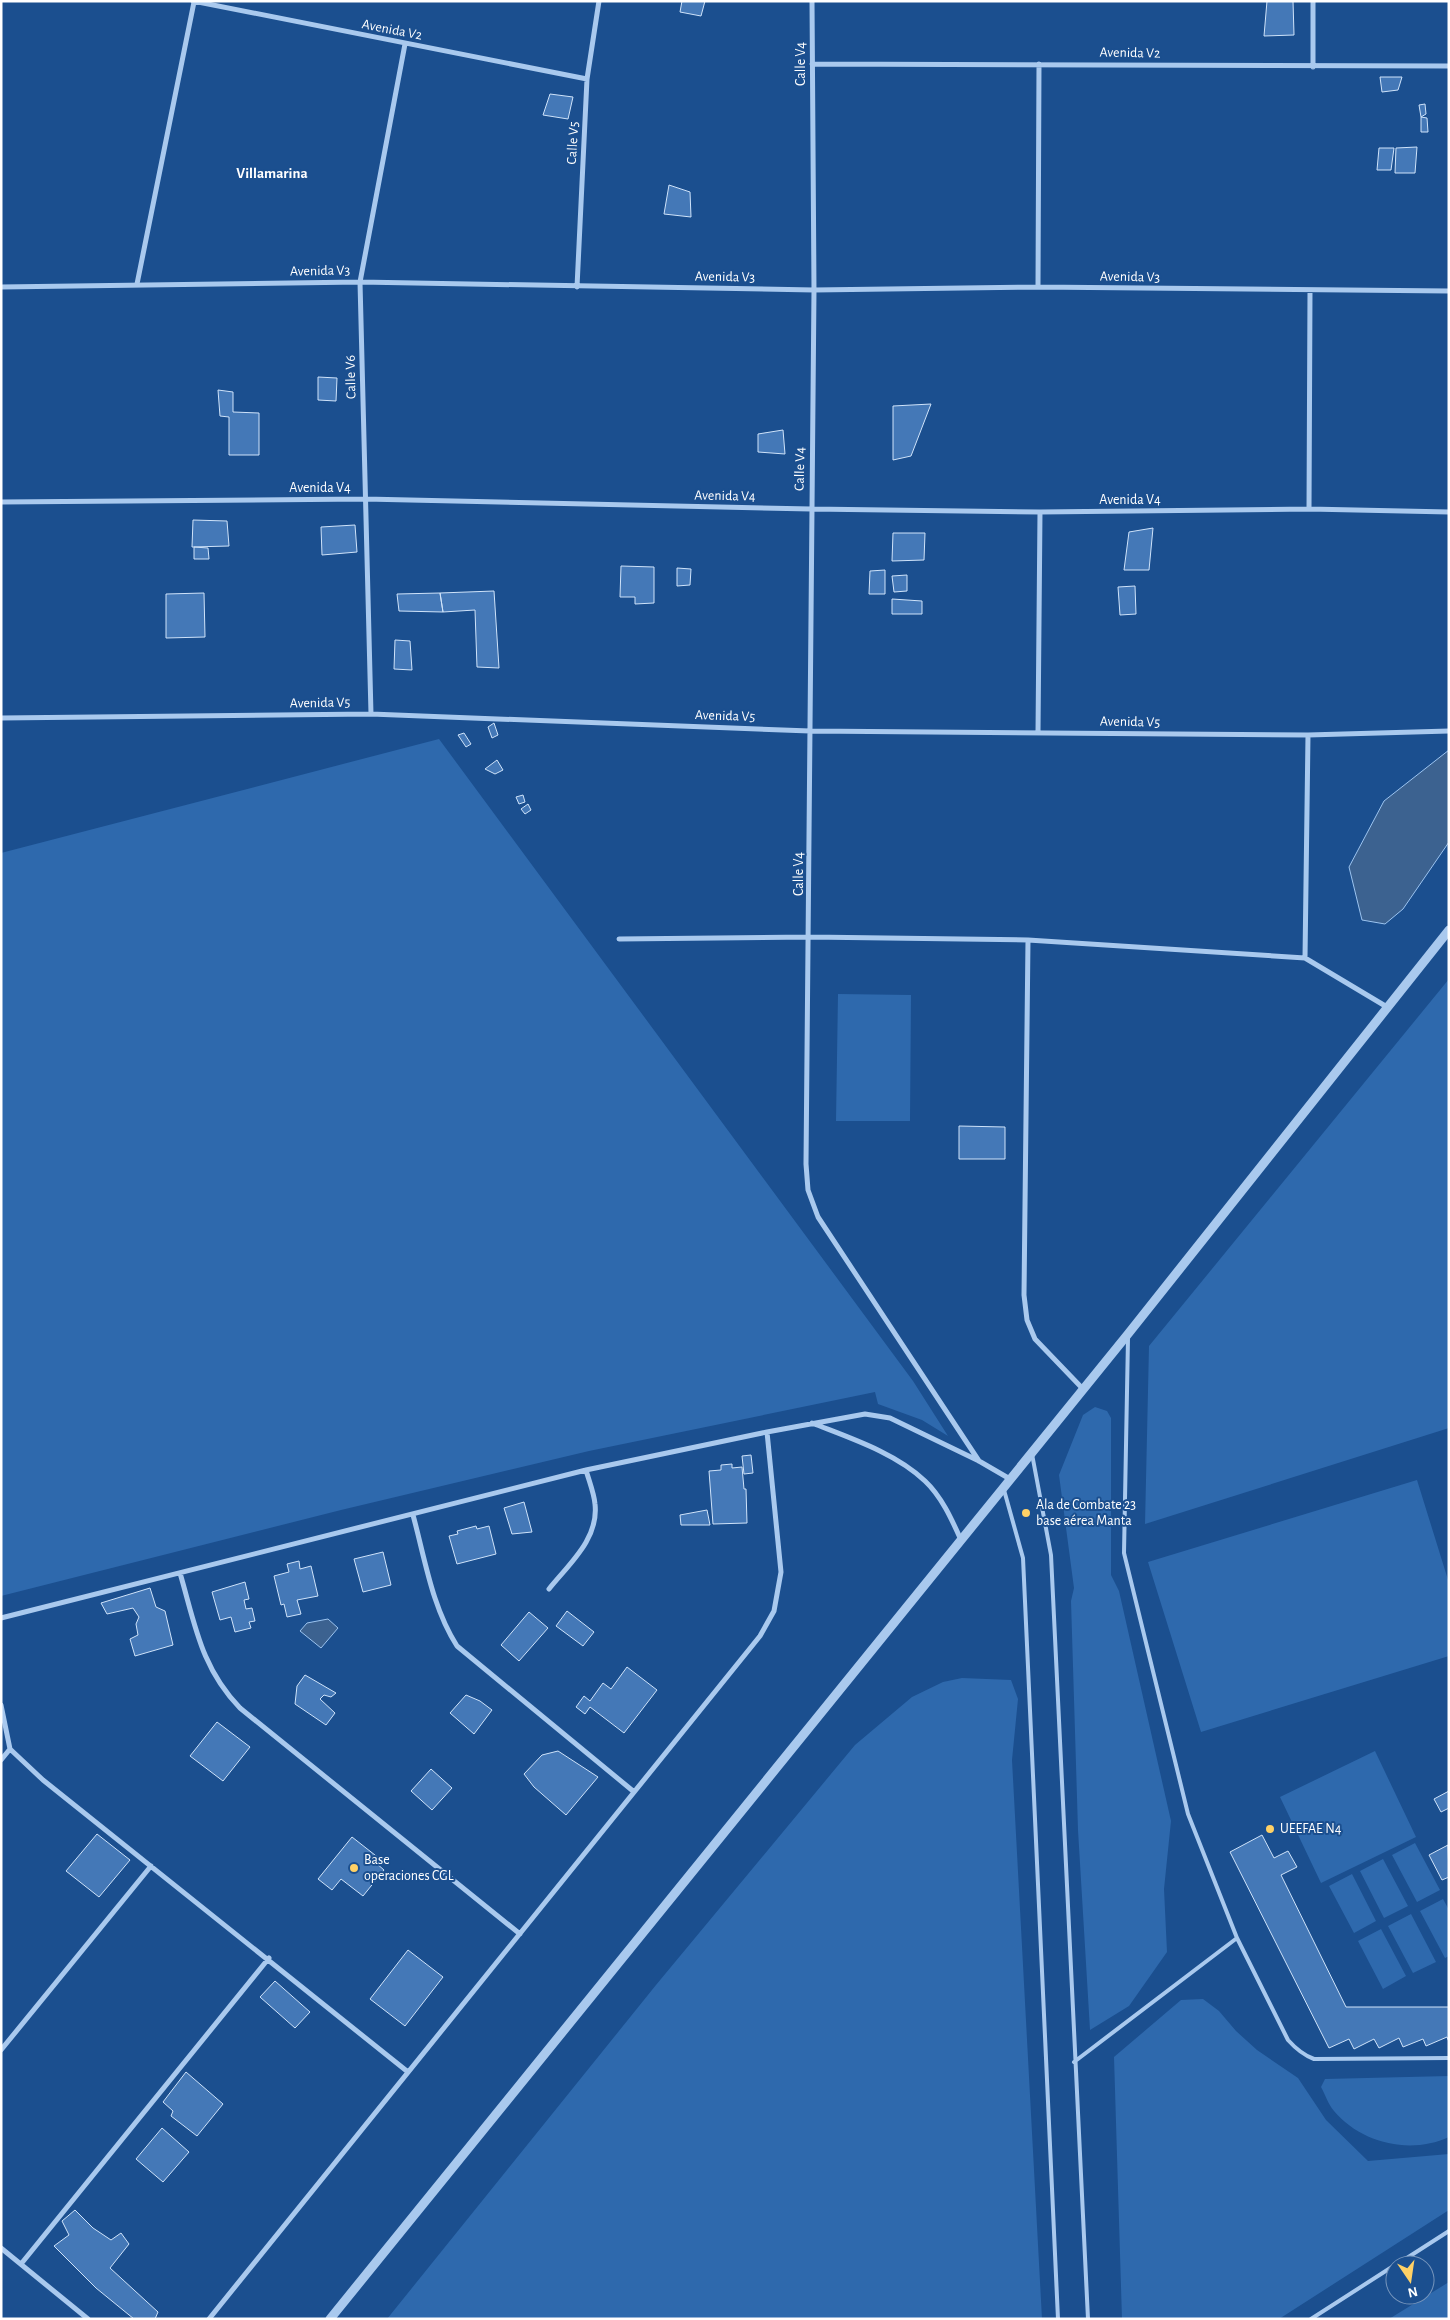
<svg xmlns="http://www.w3.org/2000/svg" width="1450" height="2320" font-family="'Alegreya Sans',sans-serif">
  <style>
    .green { fill: #2e69ad }
    .water { fill: #3c6290; stroke: #9cc4f0 }
    .building { fill: #4478b7; stroke: #cfe3fa }
    .lines { fill: none; stroke-linecap: round; stroke-linejoin: round }
    .service { stroke: #a9c9ee; stroke-width: 4 }
    .minor { stroke: #a9c9ee; stroke-width: 5 }
    .tertiary { stroke: #a9c9ee; stroke-width: 9 }
    .poi-dot { fill: #ffd166; stroke: #1b4f8f; stroke-width: 2 }
    .labels { text-anchor: middle; dominant-baseline: central; stroke-width: 4; stroke-linejoin: round; paint-order: stroke }
    .street-label { font-size: 14px; fill: #fff; stroke: #1b4f8f }
    .poi-label { font-size: 14px; fill: #fff; stroke: #1b4f8f; text-anchor: start }
    .neighbourhood-label { font-size: 15px; font-weight: bold; fill: #fff; stroke: #1b4f8f }
  </style>
  <rect width="100%" height="100%" fill="#1b4f8f"/>
  <path class="green" d="M439,739L913,1381L948,1436L922,1420L878,1404L875,1392L589,1451L341,1510L1,1596V853Z
    M1449,979V1428L1145,1524L1149,1346Z
    M838,994L911,995L910,1121H836Z
    M1095,1407L1107,1411L1111,1418V1575L1119,1591L1171,1821L1164,1889L1167,1952L1129,2006L1090,2030L1078,1830L1071,1601L1074,1588L1059,1475L1083,1415Z
    M1417,1480L1449,1583V1656L1201,1732L1148,1562Z
    M962,1678L1011,1680L1018,1699L1012,1760L1042,2319H387L656,1985L855,1745L912,1697L943,1682Z
    M1375,1751L1416,1837L1321,1883L1280,1797Z
    M1415,1843L1440,1890L1417,1902L1392,1855Z
    M1383,1859L1408,1906L1384,1918L1360,1871Z
    M1352,1874L1376,1921L1354,1933L1329,1886Z
    M1443,1899L1449,1910V1956L1445,1958L1420,1911Z
    M1411,1914L1436,1962L1413,1973L1388,1926Z
    M1381,1929L1406,1976L1383,1989L1358,1941Z
    M1203,1999L1219,2011L1236,2031L1257,2050L1298,2078L1326,2120L1368,2161L1449,2154V2210L1279,2319H1122L1114,2057L1181,2000Z
    M1449,2076V2137C1410,2155 1361,2143 1334,2111C1328,2104 1325,2094 1321,2087L1325,2079Z
    M1449,2282V2319H1389Z"/>
  <path class="water" d="M1449,750V842L1403,909L1385,924L1362,920L1349,867L1384,801Z
    M328,1619L338,1628L321,1648L300,1631L307,1623Z"/>
  <path class="building" d="M682,1H705L701,16L680,12Z
    M1267,1H1293L1294,35L1264,36Z
    M1380,77H1402L1398,90L1382,92Z
    M550,94L573,97L568,119L543,115Z
    M1425,104L1426,114L1421,117L1419,105Z
    M1421,117L1427,118L1428,132H1421Z
    M1417,147L1415,173H1395L1396,148Z
    M1379,148H1394L1391,170H1377Z
    M669,185L690,192L691,217L664,214Z
    M318,377L337,378L336,401L318,400Z
    M218,390L233,392V412L259,413V455H229V417L220,416Z
    M931,404L911,456L893,460V406Z
    M783,430L785,454L758,452V434Z
    M193,520L227,521L229,546L192,547Z
    M355,525L357,552L322,555L321,527Z
    M1153,528L1149,570H1124L1129,532Z
    M893,533H925L924,560L892,561Z
    M194,547L208,548L209,559H194Z
    M621,566L654,567V603L635,604V597H620Z
    M677,568L691,569L690,585L677,586Z
    M885,570V594H869L870,571Z
    M907,575V591L894,592L892,576Z
    M1135,586L1136,614L1120,615L1118,587Z
    M494,591L499,668L477,667L475,610L443,612L440,593Z
    M204,593L205,637L166,638V594Z
    M440,593L443,612L399,611L397,594Z
    M892,599L922,601V614H892Z
    M395,640L410,641L412,670L394,669Z
    M494,723L498,735L492,738L488,727Z
    M464,733L471,744L466,747L458,735Z
    M497,760L503,770L495,774L485,769Z
    M523,795L525,802L519,804L516,797Z
    M528,804L531,810L525,814L521,809Z
    M959,1126L1005,1127V1159H959Z
    M751,1455L753,1473L744,1474L742,1456Z
    M732,1464V1468L742,1467L744,1489H746L747,1523L713,1524L709,1471L721,1470V1465Z
    M524,1502L532,1532L512,1534L504,1508Z
    M707,1510L710,1525H681L680,1515Z
    M476,1526L477,1529L489,1526L496,1554L457,1564L449,1536L458,1534L457,1531Z
    M383,1552L391,1585L363,1592L354,1559Z
    M299,1561L300,1569L311,1566L318,1596L297,1600L301,1614L287,1617L284,1604L281,1605L274,1576L289,1572L287,1564Z
    M245,1582L249,1599L244,1600L246,1609L252,1608L255,1621L249,1622L251,1628L235,1632L231,1617L220,1620L212,1592Z
    M150,1588L156,1607L165,1611L173,1645L135,1656L130,1639L138,1635L136,1624L139,1617L133,1608L107,1614L101,1603Z
    M567,1611L594,1632L583,1646L556,1626Z
    M529,1612L548,1628L519,1661L501,1645Z
    M627,1667L657,1690L624,1733L590,1707L585,1714L576,1707L584,1696L590,1701L603,1683L611,1689Z
    M305,1675L336,1693L331,1697L324,1695L320,1699L335,1713L326,1725L295,1704L297,1686Z
    M466,1695L480,1701L492,1710L474,1734L450,1713Z
    M217,1722L250,1747L223,1781L190,1756Z
    M558,1751L598,1777L566,1815L534,1787L524,1774L542,1755Z
    M431,1769L452,1788L432,1810L411,1791Z
    M1449,1791V1808L1441,1812L1434,1799Z
    M97,1834L130,1860L99,1897L66,1871Z
    M1262,1835L1274,1858L1288,1851L1297,1867L1281,1875L1346,2007H1449V2042L1447,2037L1426,2046L1423,2039L1403,2047L1399,2038L1379,2048L1374,2039L1354,2049L1349,2039L1329,2048L1230,1852Z
    M352,1837L380,1859L376,1863L384,1870L363,1896L341,1879L332,1890L318,1879Z
    M1448,1845L1449,1877L1442,1880L1429,1855Z
    M408,1950L443,1977L405,2026L370,1999Z
    M275,1981L310,2012L295,2028L260,1997Z
    M186,2072L223,2104L197,2136L171,2116L173,2111L163,2102Z
    M162,2128L189,2152L163,2182L136,2159Z
    M75,2210L93,2228L111,2240L121,2233L129,2244L110,2268L158,2312L155,2319H134L96,2288L54,2246L69,2235L62,2221Z"/>
  <g class="lines">
    <path class="service" d="M1128,1338L1124,1553L1188,1814L1237,1938
      M1032,1454L1051,1555L1088,2319
      M1004,1490L1023,1558L1058,2319
      M1074,2062L1237,1938L1288,2040C1296,2049 1303,2055 1314,2059L1449,2058
      M1396,2265L1449,2231
      M1311,2319L1395,2265"/>
    <path class="minor" d="M193,1L587,79
      M812,1L814,290L806,1164L808,1190L818,1217L979,1461
      M1313,1V67
      M812,64L1449,66
      M137,284L194,2
      M1,287L360,282L814,290L1038,287L1449,291
      M577,287L587,79L599,1
      M1038,287L1039,64
      M1,502L365,499L811,509L1040,512L1309,509L1449,512
      M1309,509L1310,291
      M371,714L360,282L405,44
      M1,718L371,714L810,731L1308,735L1449,731
      M1038,732L1040,512
      M619,939L810,937L1028,940L1305,958L1387,1007
      M1028,940L1024,1295L1027,1320L1035,1339L1083,1389
      M1305,958L1308,735
      M812,1423C850,1438 896,1453 925,1481C942,1497 952,1520 961,1540
      M413,1515C425,1559 432,1607 457,1646L633,1791
      M180,1573C195,1624 201,1668 240,1708L520,1934
      M549,1589C569,1564 599,1539 595,1504C594,1493 589,1481 586,1470
      M1,1618L586,1470L767,1432L865,1414L890,1418L979,1461L1010,1479
      M1,1705L10,1749L43,1780L408,2072
      M1,1760L10,1749
      M1,2050L151,1866
      M1,2248L88,2319
      M21,2264L269,1958
      M209,2319L760,1636L774,1611L781,1572L767,1432"/>
    <path class="tertiary" d="M330,2319L1128,1334L1449,930"/>
  </g>
  <g class="poi-dot">
    <circle cx="1026" cy="1513" r="5"/>
    <circle cx="1270" cy="1829" r="5"/>
    <circle cx="354" cy="1868" r="5"/>
  </g>
  <g class="labels">
    <g class="street-label">
      <text transform="translate(392 30) rotate(11)">Avenida V2</text>
      <text transform="translate(1130 53) rotate(1)">Avenida V2</text>
      <text transform="translate(801 64) rotate(-90)">Calle V4</text>
      <text transform="translate(573 143) rotate(-87)">Calle V5</text>
      <text transform="translate(320 271) rotate(-1)">Avenida V3</text>
      <text transform="translate(725 277) rotate(1)">Avenida V3</text>
      <text transform="translate(1130 277) rotate(1)">Avenida V3</text>
      <text transform="translate(351 377) rotate(-91)">Calle V6</text>
      <text transform="translate(800 469) rotate(-89)">Calle V4</text>
      <text x="320" y="488">Avenida V4</text>
      <text transform="translate(725 496) rotate(1)">Avenida V4</text>
      <text x="1130" y="500">Avenida V4</text>
      <text transform="translate(320 703) rotate(-1)">Avenida V5</text>
      <text transform="translate(725 716) rotate(2)">Avenida V5</text>
      <text transform="translate(1130 722) rotate(1)">Avenida V5</text>
      <text transform="translate(799 874) rotate(-90)">Calle V4</text>
    </g>
    <g class="poi-label">
      <text x="1036" y="1505">Ala de Combate 23<tspan x="1036" dy="16">base aérea Manta</tspan></text>
      <text x="1280" y="1829">UEEFAE N4</text>
      <text x="364" y="1860">Base<tspan x="364" dy="16">operaciones CGL</tspan></text>
    </g>
    <g class="neighbourhood-label">
      <text x="272" y="173">Villamarina</text>
    </g>
  </g>
  <rect width="1450" height="2320" fill="none" stroke="#ffffff" stroke-width="5"/>
  <g transform="translate(1410 2280) rotate(167)"><circle r="24" fill="#1b4f8f" stroke="#7695bc"/>
  <path d="M0-4L9 19L0 12L-9 19Z" fill="#ffd166"/>
  <text y="-8" font-size="14" font-weight="bold" text-anchor="middle" fill="#ffffff">N</text>
  </g>
</svg>
